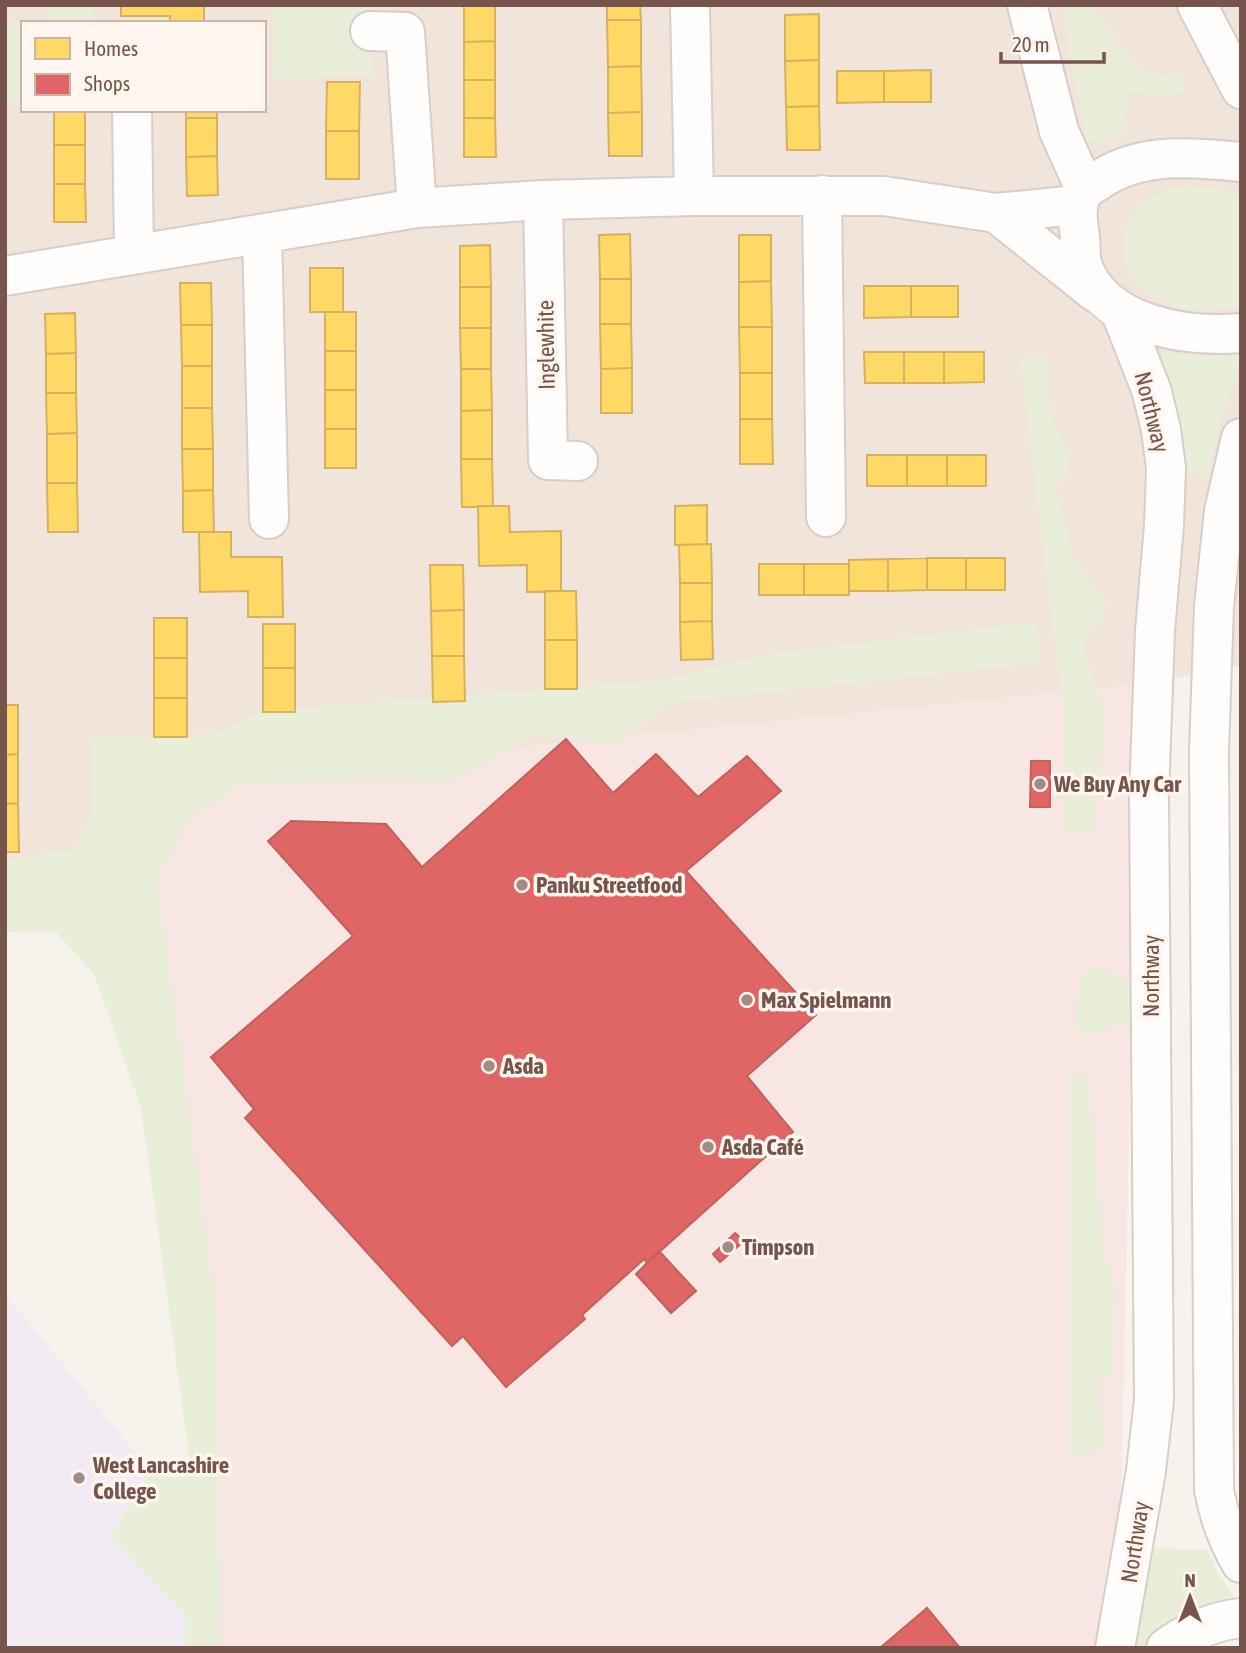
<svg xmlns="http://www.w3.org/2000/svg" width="1246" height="1653" font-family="'Asap Condensed',sans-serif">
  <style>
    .residential { fill: #f1e4db; fill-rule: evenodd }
    .commercial { fill: #f7e6e1 }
    .education { fill: #f3ebf4 }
    .green { fill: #e8eed8 }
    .homes { fill: #ffd966; stroke: #d6b15e; stroke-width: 2 }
    .shops { fill: #e06666; stroke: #c0615e; stroke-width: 2 }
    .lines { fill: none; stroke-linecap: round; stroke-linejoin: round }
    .minor-casing { stroke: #d7ceca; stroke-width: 42 }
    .minor { stroke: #fefdfc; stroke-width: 38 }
    .poi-dot { fill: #a48c85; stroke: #fff6f0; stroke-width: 2.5 }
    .labels { text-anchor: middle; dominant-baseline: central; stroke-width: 7; stroke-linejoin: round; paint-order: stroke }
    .street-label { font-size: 23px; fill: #77554d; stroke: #fff6f0 }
    .poi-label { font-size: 23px; font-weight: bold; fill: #77554d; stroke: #fff6f0; text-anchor: start }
  </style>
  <rect width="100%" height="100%" fill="#f8f2ed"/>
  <path class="residential" d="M5,5H1241V665L5,917ZM23,23H264V110H23Z"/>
  <path class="commercial" d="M1139,684L1121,1495L1095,1648H208L149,851L228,776Z"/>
  <path class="education" d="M5,1294L135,1452L170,1503L208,1648H5Z"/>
  <path class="green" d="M49,5H92V23H48Z
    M273,5H368L372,76L274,79Z
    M1064,5H1092L1137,70L1162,75L1181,72L1184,92L1159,97L1130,91L1125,111L1126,131L1107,143L1087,141L1069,53Z
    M5,21L40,23H23V103H5Z
    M1187,186L1241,193V307C1218,310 1193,313 1171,305C1100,279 1110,195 1187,186Z
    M1165,351L1199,357L1241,353V364L1221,419L1208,476L1197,471L1185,474C1183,435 1176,394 1160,357Z
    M1020,358H1048L1050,415L1066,446L1069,473L1055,487L1074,560L1108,607L1082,644L1107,718L1091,835L1063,827L1064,717Z
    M1036,622L1041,663L669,703L616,746L536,734L457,780L240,783L187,824L157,879L216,1302L221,1648H186L185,1616L110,1537L157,1460L191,1469L141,1108L94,974L55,931L5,932V860L75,850L92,817L93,737L217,734L262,711L659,681L764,655Z
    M1091,964L1120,977L1138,993L1139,1021L1083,1036C1080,1031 1076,1025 1076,1020C1074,1002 1081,978 1091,964Z
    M1088,1074L1104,1251L1116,1290L1114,1369L1100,1383L1105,1450L1070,1456L1069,1076Z
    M1155,1546L1156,1548L1207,1550L1217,1571L1236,1600L1153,1639L1142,1648H1134Z"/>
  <path class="homes" d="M121,5H204V23H170V16H121Z
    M464,5H495V41L464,42Z
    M607,5H640L641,20H607Z
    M819,14V60L785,61V15Z
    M607,20H641V66L608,67Z
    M495,41V80H464V42Z
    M819,60V106L786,107L785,61Z
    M641,66L642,112L608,113V67Z
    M931,70V102H884V71Z
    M837,71H884V102L837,103Z
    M464,80H495V118H464Z
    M327,82H360L359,131H326Z
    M819,106L820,150H787L786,107Z
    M54,110H85V145H54Z
    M186,110H217V118H186Z
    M642,112V156H609L608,113Z
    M186,118H217V156L186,157Z
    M464,118H495L496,157H464Z
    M326,131H359V179H326Z
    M54,145H85V184H54Z
    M217,156L218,195L187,196L186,157Z
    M54,184H85L86,222H54Z
    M630,234L631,279H600L599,235Z
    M739,235H771V281L739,282Z
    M490,245L491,287H460V246Z
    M310,268H343V312H310Z
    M600,279H631V324H600Z
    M771,281L772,327H739V282Z
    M180,283H211L212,325H181Z
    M864,286H911V317L864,318Z
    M911,286H958V317H911Z
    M460,287H491V328H460Z
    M325,312H356V351H325Z
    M75,313L76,353L46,354L45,314Z
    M600,324H631L632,368L601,369Z
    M181,325H212V366H182Z
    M739,327H772V373H740Z
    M460,328H491V369H461Z
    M325,351H356V390H325Z
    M864,352H904V383H865Z
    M904,352H944V383H904Z
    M944,352H984V382L944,383Z
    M76,353V393H46V354Z
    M182,366H212V408H182Z
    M632,368V413H601V369Z
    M461,369H491L492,410L461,411Z
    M740,373H772V419H740Z
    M325,390H356V429H325Z
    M46,393H76L77,433L47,434Z
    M182,408H212L213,449H182Z
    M492,410V459H461V411Z
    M740,419H772L773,464H740Z
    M325,429H356V468H325Z
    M77,433V483H47V434Z
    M182,449H213V490L183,491Z
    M867,455H907V486H867Z
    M907,455H947V486H907Z
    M947,455H986V486H947Z
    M461,459H492L493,506L462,507Z
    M47,483H77L78,532H48Z
    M213,490L214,532H183V491Z
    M707,505V544L675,545V506Z
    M478,506H509L510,532L561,531V591L527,592V565L479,566Z
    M199,532H231V557H282L283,617H248V591L200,592Z
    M711,544L712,583H680L679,545Z
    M927,558V590L888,591V559Z
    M927,558H966V590H927Z
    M966,558H1005V590H966Z
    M888,559V591H849V560Z
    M759,564H804V595H759Z
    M804,564H849V595H804Z
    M430,565H463L464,610L431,611Z
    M680,583H712V621L680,622Z
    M545,591H576L577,640H545Z
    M464,610V656H432L431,611Z
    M154,618H187V658H154Z
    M712,621L713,659L681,660L680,622Z
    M263,624H295V668H263Z
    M545,640H577V689H545Z
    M432,656H464L465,701L433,702Z
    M154,658H187V698H154Z
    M263,668H295V712H263Z
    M154,698H187V737H154Z
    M5,705H18V754L5,755Z
    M18,754V803L5,804V755Z
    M18,803L19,852H5V804Z"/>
  <path class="shops" d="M566,739L613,793L656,754L698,797L747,756L781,791L686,871L816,1015L747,1076L793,1132L647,1263L644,1259L582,1315L585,1319L506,1387L463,1336L452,1346L245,1118L254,1109L211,1057L353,936L268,841L291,821L386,824L422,867Z
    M1031,761H1050V807H1030Z
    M735,1233L744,1241L720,1262L713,1254Z
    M659,1251L696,1291L671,1313L636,1274Z
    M927,1608L960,1648H880Z"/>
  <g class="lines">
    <defs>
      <path id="minor" d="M690,5L694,196
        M1027,5L1059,131L1085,189
        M1197,5L1241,89
        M370,31L405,32L417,208
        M132,110L134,254
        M1241,162C1194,157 1142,152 1101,179C1096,183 1088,186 1084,191C1074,206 1078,221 1080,237C1081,246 1080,256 1082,264C1102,325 1186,338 1241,333
        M822,195L826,517
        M543,200L548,460L578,461
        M996,213L1095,292
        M262,234L269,519
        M5,276L417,208L543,200L694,196H884L996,213L1077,205
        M1241,438L1224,511L1214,606L1209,751L1214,1490C1219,1517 1227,1539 1241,1563
        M1115,1648L1146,1471L1154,1400L1149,796L1155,631L1164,525L1166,468L1161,430L1152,392L1120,310
        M1166,1648C1188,1632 1214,1621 1241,1618"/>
    </defs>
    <use href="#minor" class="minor-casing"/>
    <use href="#minor" class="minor"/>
  </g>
  <g class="poi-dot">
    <circle cx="1040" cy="784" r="7"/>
    <circle cx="522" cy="885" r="7"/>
    <circle cx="747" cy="1000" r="7"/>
    <circle cx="489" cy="1066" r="7"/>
    <circle cx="708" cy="1147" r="7"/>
    <circle cx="728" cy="1247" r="7"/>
    <circle cx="79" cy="1478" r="7"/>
  </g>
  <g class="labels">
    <g class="street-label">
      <text transform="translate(546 345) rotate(-91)">Inglewhite</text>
      <text transform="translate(1152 412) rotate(76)">Northway</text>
      <text transform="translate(1151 976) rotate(-90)">Northway</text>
      <text transform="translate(1135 1542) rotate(-81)">Northway</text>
    </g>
    <g class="poi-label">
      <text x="1054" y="784">We Buy Any Car</text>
      <text x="536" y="885">Panku Streetfood</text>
      <text x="761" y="1000">Max Spielmann</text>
      <text x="503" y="1066">Asda</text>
      <text x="722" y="1147">Asda Café</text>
      <text x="742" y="1247">Timpson</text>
      <text x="93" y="1465">West Lancashire<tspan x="93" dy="26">College</tspan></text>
    </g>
  </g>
  <rect width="1246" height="1653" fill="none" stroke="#77554d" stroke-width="14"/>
  <rect x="21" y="21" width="245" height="91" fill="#fff6f0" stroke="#c9b6af" stroke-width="2"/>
  <rect x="35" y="38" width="35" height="21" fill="#ffd966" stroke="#c9b6af" stroke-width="2"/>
  <text x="84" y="56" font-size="21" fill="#77554d">Homes</text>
  <rect x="35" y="74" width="35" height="21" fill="#e06666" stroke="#c9b6af" stroke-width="2"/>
  <text x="84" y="91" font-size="21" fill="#77554d">Shops</text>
  <g transform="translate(1190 1597)" stroke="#fff6f0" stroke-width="5" paint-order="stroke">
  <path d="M0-5L12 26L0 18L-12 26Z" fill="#77554d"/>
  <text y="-10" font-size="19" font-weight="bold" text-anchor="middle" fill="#77554d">N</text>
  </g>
  <path d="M1001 52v10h103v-10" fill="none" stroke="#77554d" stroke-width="3.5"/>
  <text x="1012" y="52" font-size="21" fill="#77554d" stroke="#fff6f0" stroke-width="5" paint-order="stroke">20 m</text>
</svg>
